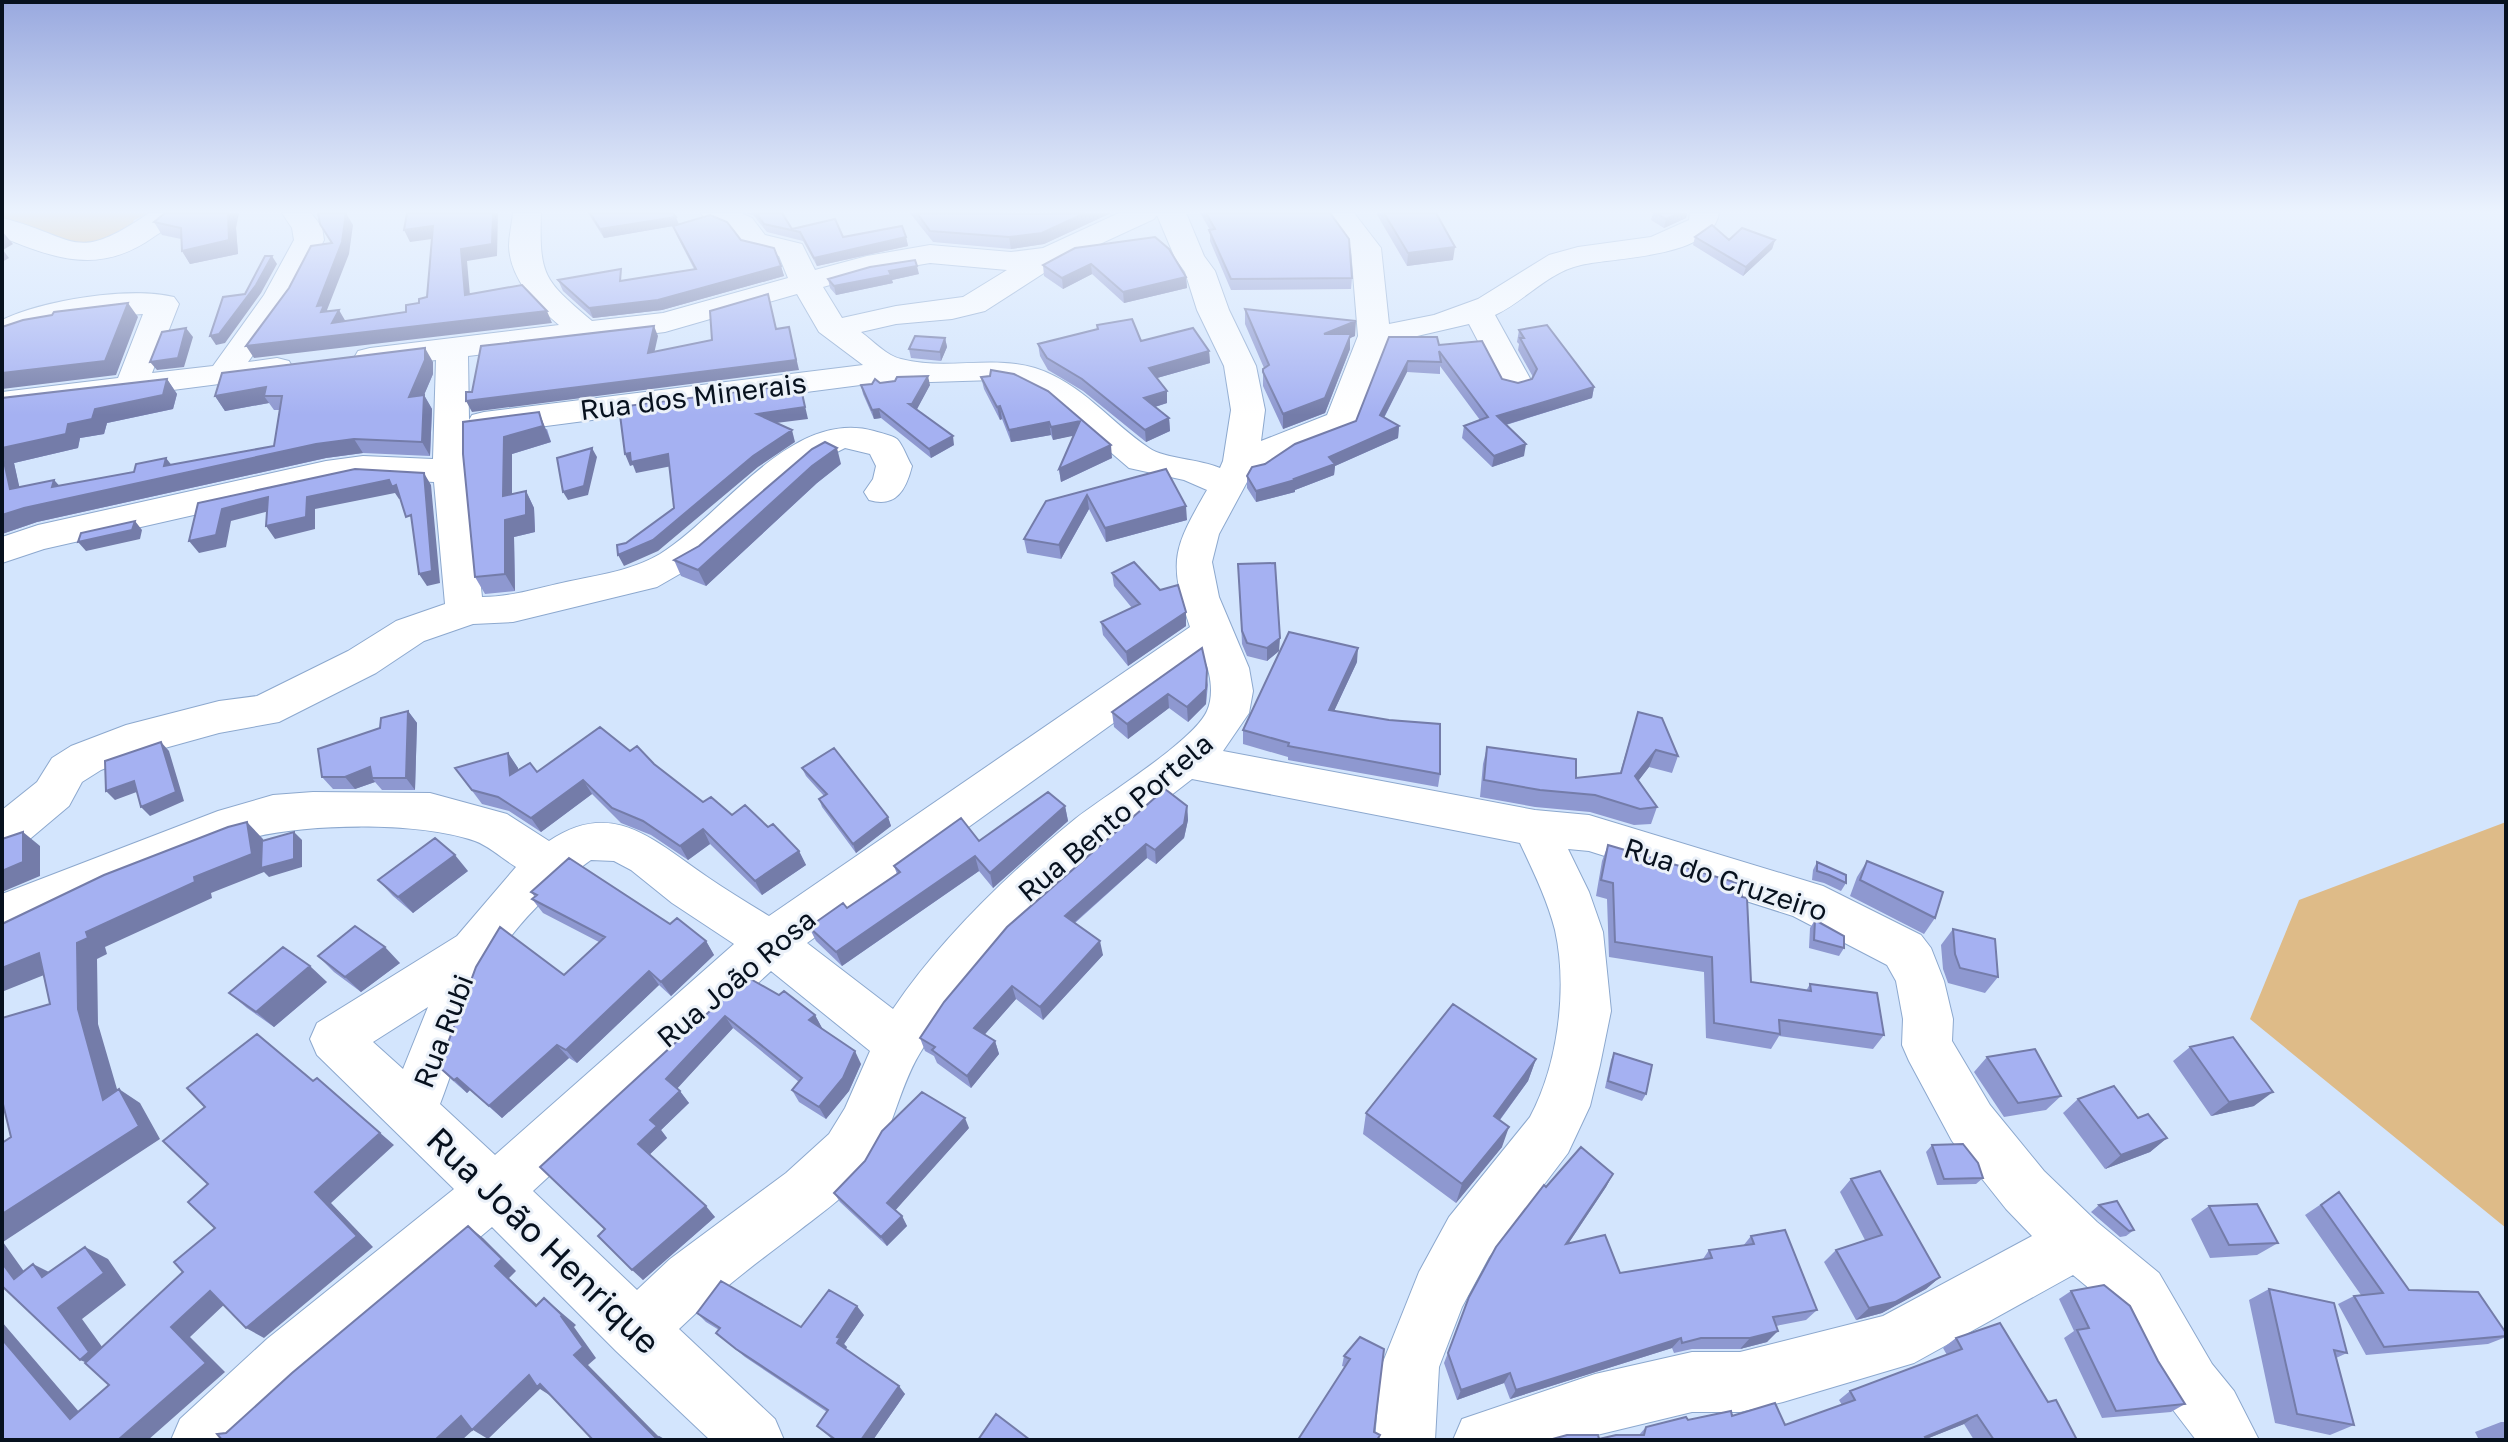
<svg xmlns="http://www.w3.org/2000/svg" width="2508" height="1442" font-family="'Golos Text',sans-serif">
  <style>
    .green { fill: #debb88 }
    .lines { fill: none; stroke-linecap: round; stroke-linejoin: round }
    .minor-casing { stroke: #8ca8ce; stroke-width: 2 }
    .minor { fill: #fff; fill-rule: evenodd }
    .wall { fill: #8e98d0 }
    .shaded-wall { fill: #747ca9 }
    .building { fill: #a5b1f2; stroke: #747ca9; stroke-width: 2 }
    .labels { text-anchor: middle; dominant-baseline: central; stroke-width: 6; stroke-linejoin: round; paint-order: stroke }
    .street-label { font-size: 28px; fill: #07111e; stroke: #ebf1f9 }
    .near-street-label { font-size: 34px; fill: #07111e; stroke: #ebf1f9 }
  </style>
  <rect width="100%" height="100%" fill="#d3e5fd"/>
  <path class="green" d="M2,213H149L134,220L131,230L89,248L78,247L2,217Z
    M2506,822V1228L2250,1019L2299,900Z"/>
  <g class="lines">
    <defs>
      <path id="minor" d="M149,213H184C177,223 165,229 155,236C101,275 58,260 2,237V218C78,237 73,265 149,213Z
        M282,213H311L322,227L324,240L294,298L248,362L277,358L289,361L293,368L289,375L2,412V392L118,378L143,314L61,320L2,343V320C43,300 130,286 174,297L179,304L152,373L213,366L264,295L294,240L292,228Z
        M513,213H541C539,277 544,280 592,321L663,313L788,278L779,256L745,247L732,230L705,219L701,213H741L752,218L765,235L802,244L815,270L867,256L930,245L1011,252L1043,248L1119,213H1186L1204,256L1215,271L1229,310L1256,366L1265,410L1261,441L1327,415L1358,336L1351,249L1324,213H1354L1381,248L1389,324L1434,315L1478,299L1549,255L1578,247L1651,237L1689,220L1690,213H1719C1712,258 1616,257 1581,265C1548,272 1525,301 1495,315L1532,382L1527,389L1515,392L1503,389L1469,324L1387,343L1354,430L1254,469L1219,534L1212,562L1219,597L1249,668L1253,691L1249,713L1223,751L1535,810L1589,815L1823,886L1921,935L1931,948L1944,981L1953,1019L1952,1041L1990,1105L2044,1171L2097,1222L2159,1273L2212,1364L2234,1391L2259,1440H2196L2170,1406L2119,1313L2073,1275L1914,1363L1783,1402L1740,1412H1692L1576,1440H1453L1462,1419L1595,1374L1692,1352H1740L1883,1316L2032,1236L2006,1209L1952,1141L1909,1061L1902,1045L1903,1019L1896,981L1887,965L1793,916L1589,851L1568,849L1589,892L1603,932L1611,1011L1600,1065L1590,1106L1568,1153L1489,1257L1462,1307L1439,1367L1435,1440H1375L1381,1367L1419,1272L1449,1217L1530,1117C1558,1065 1568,988 1555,930C1547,899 1533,871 1520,843L1192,779C1092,856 986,943 920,1053C898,1089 893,1133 868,1169C850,1194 820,1214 796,1233C755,1264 715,1294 679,1329L775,1419L784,1440H710L616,1351L492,1227L309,1381L245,1440H171L180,1419L267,1339L454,1189L317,1055L310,1039L317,1023L457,936L516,867C503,859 489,846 475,841C416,821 302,823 243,840L2,935V894L218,811L273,795L313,792L430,793L507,814L549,841C613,798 653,840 706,876C726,890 748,903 769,916L1190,627C1168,560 1173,549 1207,490L1184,480L1129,468L1051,401L1017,384L994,380L868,384L484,434L472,431L469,426V471L482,597C511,597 538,588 566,582C598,575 631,571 660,554C723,515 791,408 874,431C880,433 891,435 897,439C903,445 907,458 912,466C906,490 896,508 869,500L864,492L873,479L876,466L870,454L845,448L815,463L704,560L657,587L513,622L473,624L424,641L376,673L279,722L219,733L136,756L101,770L82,782L69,806L18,849L2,854V810L37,782L52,758L71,746L126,725L219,701L257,696L348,651L396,621L445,604L434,482L363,478L326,485L44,549L2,563V537L38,525L326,461L363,456L433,459L436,360L370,368L358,365L354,358L358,351L370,348L559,325C536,305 510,279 509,246C509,235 512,224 513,213ZM1157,215L1175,258L1185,272L1197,310L1224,366L1231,410L1223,461L1220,468C1200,459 1165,459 1149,448C1110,422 1082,383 1035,368C990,355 946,371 901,359C887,356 873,341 861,332L896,324L952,319L985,311L1061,262L1154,219ZM930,263L1007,270L963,297L896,306L842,318L823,287L871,273ZM797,294L819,332L863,365L484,412L472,415L469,420L468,356L665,332ZM1204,658C1211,674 1214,695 1207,711C1194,741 1104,796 1075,819C1008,874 941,938 893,1009L807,943ZM591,860L614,861L631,870L672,903L734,944L495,1155L440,1104C457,1060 472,1005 493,964C512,927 558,883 591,860ZM771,971L870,1051L845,1108L829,1134L786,1173L670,1259L637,1290L533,1191ZM428,1007L403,1069L373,1042Z"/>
    </defs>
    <use href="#minor" class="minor-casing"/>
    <use href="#minor" class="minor"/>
  </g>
  <path class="wall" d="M588,213H673L679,224L741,240L781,266L784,276L662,310L593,318L563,291L558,280H625L694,269L677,236L673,226L604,238Z
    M745,213H782L792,229L843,237H906L908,246L817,266L803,241L767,232L753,215Z
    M910,213H1111L1044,244L1011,249L933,242Z
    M1200,213H1330L1352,278L1351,289L1231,290L1210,241V230Z
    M1376,213H1436L1453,260L1407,266Z
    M1653,213H1687L1686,218L1664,228L1651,220Z
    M154,222L236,228L238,254L190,264L182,251L181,239L162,235Z
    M1695,237L1729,240H1775L1772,249L1743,276L1693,245Z
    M1075,248L1186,277L1187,288L1124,303L1092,274L1063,289L1044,276L1043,265Z
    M919,274L892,280L893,283L836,295L830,288L828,279Z
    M1245,309L1355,336L1350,338V349L1325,413L1283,429L1263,386V369L1264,368L1245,324Z
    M1097,325L1141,341L1209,351L1210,363L1157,378L1167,403L1155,407L1169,418L1170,431L1146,442L1083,391L1048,370L1040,356L1038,344L1098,329Z
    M1519,330L1594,387L1592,398L1506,425L1524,456L1492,467L1462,438L1464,426L1480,420L1440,366V374L1407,372L1384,418L1399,426L1398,438L1335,466L1334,475L1295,490V492L1256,502L1247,488V476L1265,464L1356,421L1389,337L1439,345L1502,379L1518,383L1532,379L1533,377L1518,350L1519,344L1517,342Z
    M945,338L947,347L941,361L911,358L909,349Z
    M433,362V374L424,395L432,409L430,456L363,453L326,458L37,522L2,534V398L167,379L177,394L173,409L107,423L104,434L80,438L78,448L14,463L19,487L54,480L59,486L274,446L280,410H274L269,403L225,411L215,396Z
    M981,377L1112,458L1061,482L1059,469L1074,435L1053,440L1051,435L1011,442L1002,419L1000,420L984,389Z
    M880,383L930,385L916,410L954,445L931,458L881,418L874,419L863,394L861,385Z
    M547,429L551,442L512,454V494L526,491L534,508L535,532L514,537L515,591L485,594L475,577L463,454Z
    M841,464L817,483L706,586L681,576L674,560Z
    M1166,469L1187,520L1106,542L1089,509L1061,559L1027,553L1024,539L1046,501Z
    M1112,573L1186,626L1128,666L1103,635L1101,622L1132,608L1114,586Z
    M1239,577L1279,651L1267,661L1247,656L1242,644Z
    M1202,648L1208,685L1206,704L1188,722L1169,708L1128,739L1114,727L1112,712Z
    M1357,662L1334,711L1440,774L1438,787L1288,760V757L1243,744V730Z
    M408,711L417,723L415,790H382L375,782L355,789H333L322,777L380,728Z
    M1638,712L1678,756L1672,773L1649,767L1638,781L1657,807L1651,824L1634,825L1590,812L1535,807L1480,797L1483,764L1487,747L1576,778L1620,773Z
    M630,751L654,764L703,802L732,815L768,827L799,851L806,865L762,895L710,844L688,860L651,835L621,823L592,794L541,832L509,811L482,804L455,768L508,753L518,768V770L537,772Z
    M802,768L888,817L891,826L856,853L822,807L819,799L824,796L806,776Z
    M1065,806L1068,821L993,888L979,871L842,966L816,941L809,927L847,908L897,874L894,866L979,841Z
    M1187,806L1188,820L1184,838L1156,864L1147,858L1075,923L1103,955L1043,1020L1016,999L984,1035L995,1041L999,1054L971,1088L937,1063L934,1056L925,1051L920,1038Z
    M1608,845L1751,982L1806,991L1810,984L1884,1035L1873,1049L1779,1036L1771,1049L1706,1038L1704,972L1609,957L1607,899L1596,896L1602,861Z
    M1867,861L1935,918L1924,934L1850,896L1857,877Z
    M1817,862L1846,883L1841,891L1824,883L1812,880L1813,870Z
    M468,871L413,913L393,896L378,880Z
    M531,892L670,924L706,941L714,955L671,996L659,985L577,1063L569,1058L502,1118L470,1090L467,1093L452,1080L439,1067L564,975L599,942L543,913L532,899L535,897Z
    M1815,920L1844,948L1839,956L1809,948L1810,928Z
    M1953,929L1998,977L1985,993L1948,983L1943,969L1941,945Z
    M318,956L400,963L361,992L334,972Z
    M747,977L815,1015L822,1028H821L861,1064L849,1091L826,1119L799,1102L792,1090L799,1082L733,1028L677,1088L689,1103L661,1130L667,1138L649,1155L715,1217L643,1280L605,1230L540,1167Z
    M327,982L274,1027L247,1008L229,993Z
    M2190,1047L2254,1106L2211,1116L2173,1061Z
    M1614,1053L1646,1094L1642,1101L1605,1088L1611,1060Z
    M1987,1057L2061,1096L2046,1110L2004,1117L1974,1072Z
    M1536,1059L1528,1081L1500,1120L1502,1147L1456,1203L1363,1134L1366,1113Z
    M2078,1099L2138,1118L2167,1138L2150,1152L2105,1169L2063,1113Z
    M969,1128L895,1210L902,1216L907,1226L887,1246L840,1202L834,1193Z
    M1932,1145L1983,1178L1976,1184L1937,1185L1926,1152Z
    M1613,1174L1606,1187L1568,1244L1620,1273L1703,1259L1709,1250L1743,1246L1751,1236L1817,1310L1806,1320L1776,1326L1767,1342L1740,1349H1692L1674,1353L1672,1348L1510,1399L1504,1383L1457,1400L1444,1363L1469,1297L1546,1187Z
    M1851,1179L1940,1277L1926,1289L1882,1313L1856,1320L1824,1262L1836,1250L1865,1240L1840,1192Z
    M2339,1192L2409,1290L2506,1333V1337L2488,1344L2366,1355L2338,1304L2354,1296L2361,1295L2305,1215Z
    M2099,1205L2134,1230L2126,1236L2120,1237L2091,1212Z
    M2209,1206L2278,1243L2257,1255L2210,1258L2191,1219Z
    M2269,1289L2347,1353L2336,1358L2354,1425L2330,1435L2275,1423L2249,1300Z
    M2071,1291L2158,1361L2185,1404L2171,1412L2102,1418L2064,1338L2074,1331L2059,1299Z
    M697,1313L801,1327L864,1315L844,1344L847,1347L846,1349L905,1394L873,1440H833L817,1426L827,1412L745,1357L716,1333L719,1330L706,1322Z
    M1360,1337L1374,1432L1380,1435L1379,1440H1299L1345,1367L1342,1366L1344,1356Z
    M1956,1338L2048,1402L2077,1440H1974L1964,1424L1926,1439H1599L1639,1435L1646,1427L1688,1420L1732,1416L1785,1425L1842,1405L1839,1400L1850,1391L1947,1355L1943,1348Z
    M2501,1422H2506V1440H2479L2475,1432Z"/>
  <path class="shaded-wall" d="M228,213H239L236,228L238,254L190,264L182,251Z
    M346,213L353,225L349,254L327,310L332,317L328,324L317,306Z
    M493,213H498L497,256L467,261L471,307L465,295L461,249Z
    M1085,213H1111L1044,244L1011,249L1009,237Z
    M1679,213H1687L1686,218L1664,228L1666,219Z
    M676,217L679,225L604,238L600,229Z
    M433,226L439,238L410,242L404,230Z
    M2,231L13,244L3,250L9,258L2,262Z
    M906,237L908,246L817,266L814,258Z
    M1775,240L1772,249L1743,276L1746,267Z
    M1455,247L1453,260L1407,266L1408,253Z
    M272,256L277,264L261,293L225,343L216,345L210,336L219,334Z
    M1091,264L1092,274L1063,289L1062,278Z
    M781,266L784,276L662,310L593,318L589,308Z
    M917,266L919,274L892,280L893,283L836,295L834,286L889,271Z
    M1186,277L1187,288L1124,303L1123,292Z
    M128,303L138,317L116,375L2,389V373Z
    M339,310L346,322L547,311L552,323L254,358L246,346Z
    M1356,321L1355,336L1350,338V349L1325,413L1283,429V414L1324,334Z
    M654,326L658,336L652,363L648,353Z
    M789,327L799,370L472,412L466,401Z
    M186,328L193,337L184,367L157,370L150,362Z
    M945,338L947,347L941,361L940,352Z
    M425,348L433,362V374L424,395L432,409L430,456L422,442L409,397Z
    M1209,351L1210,363L1150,380L1149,368Z
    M1408,361L1407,372L1379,427L1380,415Z
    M928,376L930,385L915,413L912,404Z
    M167,379L177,394L173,409L107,423L104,434L80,438L78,448L14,463L23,503L10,489L2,448L68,424L95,409Z
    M800,384L808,419L761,425L757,414Z
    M266,387L264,396L269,403L225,411L215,396Z
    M1594,387L1592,398L1495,428L1497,416Z
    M1167,391V403L1145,410L1144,398Z
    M1000,406L1002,419L1000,420L997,407Z
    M879,409L881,418L874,419L872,410Z
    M539,412L551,442L512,454V512L503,496L504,437Z
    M1169,418L1170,431L1146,442L1145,430Z
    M1080,421L1082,434L1053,440L1051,427Z
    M1049,422L1051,435L1011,442L1009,430Z
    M1399,426L1398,438L1335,466L1334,475L1295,490V492L1256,502V491L1294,479L1329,457Z
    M792,430L795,442L758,467L658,551L624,566L618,555L753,456Z
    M953,436L954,445L931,458L929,449Z
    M354,439L363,453L326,458L37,522L2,534V515L52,487L54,480L67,494L164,466L166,458L177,472L316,444Z
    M1526,444L1524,456L1492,467L1494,456Z
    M1111,445L1112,458L1061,482L1059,469Z
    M592,448L597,457L588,495L568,500L563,492Z
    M837,448L841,464L817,483L706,586L698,570L812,466Z
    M630,453L668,454L672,466L636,473L633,465L630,466L625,454Z
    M424,473L431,485L440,583L427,586L419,574Z
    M389,480L396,485L404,498L399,499L395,493L315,509V529L275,539L266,526L307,497Z
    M526,491L534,508L535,532L514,537L515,591L505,574V520Z
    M1087,495L1089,509L1061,559L1059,545Z
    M268,497L277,509L231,521L226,547L199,553L189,541L222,509Z
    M1186,506L1187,520L1106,542L1105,528Z
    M135,521L142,530L140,539L86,551L78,542Z
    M1186,612V626L1128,666L1126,652Z
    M1280,638L1279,651L1267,661V648Z
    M1358,648L1357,662L1328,724L1329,710Z
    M1207,670L1206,704L1188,722L1187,707Z
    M1168,694L1169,708L1128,739L1127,724Z
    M408,711L417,723L415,790L406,778Z
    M161,742L169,751L184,801L150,816L141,807Z
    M1656,750L1649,767L1629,793L1635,776Z
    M508,753L518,768L519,790L510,775Z
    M370,767L372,778L375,782L355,789L345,777Z
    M583,780L592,794L541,832L531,818Z
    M134,781L142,790L115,800L106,791Z
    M1065,806L1068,821L993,888L990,873Z
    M1187,806L1188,820L1184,838L1156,864L1155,850Z
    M888,817L891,826L856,853L853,844Z
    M247,822L263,839L268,866L294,832L302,840V867L269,877L264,872L211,893L212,898L105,947L107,954L97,959L98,1024L124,1113L103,1100L78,1009L77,943L86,932L194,877Z
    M703,829L710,844L688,860L680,846Z
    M23,832L40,846V876L2,892V871Z
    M1146,844L1147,858L1067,929L1065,916Z
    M799,851L806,865L762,895L755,881Z
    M455,855L468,871L413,913L398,897Z
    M975,856L979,871L842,966L836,952Z
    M706,941L714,955L671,996L661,982Z
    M1100,941L1103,955L1043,1020L1040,1007Z
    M385,947L400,963L361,992L345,977Z
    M39,953L59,969L4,991L2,1004V968Z
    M310,966L327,982L274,1027L256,1012Z
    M649,971L659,985L577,1063L566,1050Z
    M1012,986L1016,999L979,1041L974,1028Z
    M815,1015L822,1028L816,1033L809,1020Z
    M725,1016L733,1028L675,1091L666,1079Z
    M995,1041L999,1054L971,1088L967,1076Z
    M557,1045L569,1058L502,1118L489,1106Z
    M855,1051L861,1064L849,1091L826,1119L819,1107Z
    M1536,1059L1528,1081L1487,1137L1494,1116Z
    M317,1078L394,1145L331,1203L373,1247L264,1338L246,1328Z
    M457,1078L470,1090L467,1093L454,1080Z
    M119,1089L140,1103L160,1139L3,1242L38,1291L14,1279L2,1263V1214Z
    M680,1091L689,1103L661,1130L667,1138L648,1156L638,1144L650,1120Z
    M2273,1092L2254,1106L2211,1116L2229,1102Z
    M965,1118L969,1128L893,1213L887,1203Z
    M1509,1127L1502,1147L1456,1203L1462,1184Z
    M2167,1138L2150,1152L2105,1169L2121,1155Z
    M1613,1174L1606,1187L1560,1256L1566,1244Z
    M706,1206L715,1217L643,1280L632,1270Z
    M902,1216L907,1226L887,1246L881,1237Z
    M468,1226L483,1238L516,1271L509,1278L550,1317L536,1306L495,1266Z
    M85,1247L108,1259L126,1285L82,1319L113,1362L104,1370L80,1360L58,1308Z
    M33,1264L57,1276L42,1277Z
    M1940,1277L1926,1289L1882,1313L1856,1320L1869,1308Z
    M210,1291L228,1301L190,1337L225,1372L148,1440H118L171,1327Z
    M544,1298L576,1325L574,1327L596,1358L588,1365L662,1440H658L574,1355Z
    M857,1306L864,1315L844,1344L847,1347L844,1351L837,1343V1337Z
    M2,1322L92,1427L70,1419L2,1339Z
    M1778,1331L1767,1342L1740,1349L1750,1338Z
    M1681,1338L1672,1348L1510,1399L1516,1390Z
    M1510,1373L1504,1383L1457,1400L1461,1390Z
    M529,1375L544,1385L551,1396L540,1389L488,1439L473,1430L462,1440H435L461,1416Z
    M899,1386L905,1394L873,1440H861Z
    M1977,1415L1964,1424L1924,1440L1925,1437Z"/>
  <path class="building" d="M165,213H228L229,240L182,251L181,228L154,222Z
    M318,213H346L342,242L317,306L324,305L321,312L339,310L332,323L406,312V305L419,303V299L427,297L433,226L404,230L407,213H493L492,244L461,249L465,295L522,285L547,311L246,346L289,288L311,246L332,243L320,224Z
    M590,213H673L676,217L600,229Z
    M756,213H782L792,229L835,219L843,237L902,226L906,237L814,258L800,232L764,224Z
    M917,213L1035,214L1085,213L1042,233L1009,237L930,231Z
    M1206,213H1330L1349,239L1352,278L1231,279L1209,230L1215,229Z
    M1384,213H1436L1455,247L1408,253Z
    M1656,213H1679L1666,219Z
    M710,215L727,222L741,240L774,248L781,266L658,300L589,308L558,280L621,269L620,281L696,269L673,226Z
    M1712,225L1729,240L1742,228L1775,240L1746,267L1695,237Z
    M1155,237L1169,249L1186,277L1123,292L1091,264L1062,278L1043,265L1075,248Z
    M265,256H272L256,285L219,334L210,336L223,297L245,294Z
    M915,260L917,266L889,271L891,275L834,286L828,279L870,267Z
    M768,294L776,329L789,327L796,360L466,401V392H472L481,346L654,326L648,353L712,340L710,311Z
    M128,303L105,361L2,373V327L23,320L52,315L54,312Z
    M1245,309L1356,321L1324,334H1351L1325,398L1283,414L1263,372V369L1269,365Z
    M1132,319L1141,341L1193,328L1209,351L1149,368L1167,391L1144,398L1169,418L1145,430L1082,379L1047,358L1038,344L1098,329L1097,325Z
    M1547,325L1594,387L1497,416L1526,444L1494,456L1464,426L1488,417L1439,351L1441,362L1408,361L1380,415L1399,426L1329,457L1335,464L1294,479L1295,480L1256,491L1247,476L1252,467L1265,464L1295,444L1356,421L1389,337H1437L1439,345L1482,341L1502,379L1518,383L1532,379L1537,369L1520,338H1524L1519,330Z
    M186,328L178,358L150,362L162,332Z
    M915,336L945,338L940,352L909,349Z
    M425,348V360L409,397L424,395L422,442L354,439L316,444L24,508L2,515V452L10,489L54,480L52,487L134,472L136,464L166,458L164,466L274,446L282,396H264L266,387L215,396L222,373Z
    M991,370L1014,374L1048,391L1111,445L1059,469L1080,421L1051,427L1049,422L1009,430L1000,406L997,407L981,377L990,376Z
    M928,376L912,404H909L953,436L929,449L879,409L872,410L861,385L872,384L875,379L880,383L895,381L897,377Z
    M167,379L163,395L95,409L92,419L68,424L66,434L2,448V398Z
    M800,384L805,407L757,414L792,430L753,456L653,540L618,555L617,545L626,543L674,508L668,454L631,462L630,453L625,454L619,407Z
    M539,412L543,426L504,437L503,496L526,491V515L505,520V574L475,577L463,454V422Z
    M825,442L837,448L812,466L698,570L674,560L699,546L812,449Z
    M592,448L584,486L563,492L557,458Z
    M355,469L424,473L432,571L419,574L411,515L406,517L396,485L392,487L389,480L307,497L306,517L266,526L268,497L222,509L216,535L189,541L198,503Z
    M1166,469L1186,506L1105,528L1087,495L1059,545L1024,539L1046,501Z
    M135,521L132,530L78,542L81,533Z
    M1134,562L1160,590L1178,585L1186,612L1126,652L1101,622L1140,604L1112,573Z
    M1275,563L1280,638L1267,648L1247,643L1242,631L1238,564Z
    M1289,632L1358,648L1329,710L1389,720L1440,724V774L1288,746L1289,743L1243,730Z
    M1202,648L1207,670L1206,689L1187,707L1168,694L1127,724L1112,712Z
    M408,711L406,778H372L370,767L345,777H322L318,749L380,728L381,718Z
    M1638,712L1662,718L1678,756L1656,750L1635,776L1657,807L1640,809L1595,795L1540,790L1484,780L1487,747L1576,759V778L1621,773Z
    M600,727L630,751L637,746L654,764L703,802L711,797L732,815L745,805L768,827L773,824L799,851L755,881L703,829L680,846L643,821L612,808L583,780L531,818L498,797L472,790L455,768L508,753L510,775L530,763L537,772Z
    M161,742L176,792L141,807L134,781L106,791L105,761Z
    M834,748L888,817L853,844L819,799L827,794L802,768Z
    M1165,789L1187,806L1184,824L1155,850L1146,844L1065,916L1100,941L1040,1007L1012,986L974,1028L995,1041L967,1076L932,1050L935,1047L920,1038L944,1002L1007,927Z
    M1048,792L1065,806L990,873L975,856L836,952L809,927L843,903L847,908L900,872L894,866L961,818L979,841Z
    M247,822L252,854L194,877L195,882L86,932L88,938L77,943L78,1009L103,1100L119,1089L139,1126L2,1214V1143L11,1137L2,1100V1018L50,1004L39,953L2,968V924L104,875L228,827Z
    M23,832V862L2,871V839Z
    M294,832V859L261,868L262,841Z
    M435,838L455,855L398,897L378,880Z
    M1608,845L1741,884L1742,897L1747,898L1751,982L1811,991L1810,984L1877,993L1884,1035L1779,1020L1780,1034L1714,1023L1712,957L1615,942L1613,883L1601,880Z
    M569,858L670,924L677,918L706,941L661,982L649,971L566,1050L557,1045L489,1106L457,1078L454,1080L439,1067L476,967L500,927L564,975L605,937L532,899L537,895L531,892Z
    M1867,861L1943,892L1935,918L1860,880Z
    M1817,862L1846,875V883L1829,875L1817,871Z
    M1815,920L1844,936V948L1814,940Z
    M355,926L385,947L345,977L318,956Z
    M1953,929L1995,939L1998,977L1960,968L1955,954Z
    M283,947L310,966L256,1012L229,993Z
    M747,977L779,995L784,991L815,1015L809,1020L855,1051L843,1078L819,1107L792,1090L802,1078L725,1016L666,1079L680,1091L650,1120L657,1126L638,1144L706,1206L632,1270L598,1236L605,1229L540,1167Z
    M1453,1004L1536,1059L1494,1116L1509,1127L1462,1184L1366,1113Z
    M257,1034L313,1081L317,1078L380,1133L315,1192L357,1236L246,1328L210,1291L171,1327L206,1363L118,1440H2V1339L70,1419L109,1385L85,1363L183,1272L174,1262L215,1228L188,1202L208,1184L163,1141L205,1107L187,1088Z
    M2233,1037L2273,1092L2229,1102L2190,1047Z
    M2035,1049L2061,1096L2018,1103L1987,1057Z
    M1614,1053L1652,1065L1646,1094L1608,1081Z
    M2114,1086L2138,1118L2148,1114L2167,1138L2121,1155L2078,1099Z
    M922,1092L965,1118L887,1203L902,1216L881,1237L834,1193L865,1161L882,1131Z
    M1963,1144L1978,1163L1983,1178L1944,1179L1932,1145Z
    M1581,1147L1613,1174L1566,1244L1605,1235L1620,1273L1712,1258L1709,1250L1754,1244L1751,1236L1785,1230L1817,1310L1773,1317L1778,1331L1750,1338H1701L1682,1343L1681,1338L1516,1390L1510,1373L1461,1390L1448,1353L1469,1297L1496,1247L1544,1185L1546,1187Z
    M1880,1171L1940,1277L1895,1302L1869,1308L1836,1250L1882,1235L1851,1179Z
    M2339,1192L2409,1290L2478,1292L2506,1333V1336L2384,1347L2354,1296L2383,1293L2321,1205Z
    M2117,1201L2134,1230L2129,1231L2099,1205Z
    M2257,1204L2278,1243L2229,1245L2209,1206Z
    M468,1226L502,1259L495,1266L536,1306L544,1298L562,1315L561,1316L583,1347L574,1355L657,1439L659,1437L664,1440H593L540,1384L537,1387L529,1375L472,1430L461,1416L435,1440H222L217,1434L226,1433L292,1373Z
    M85,1247L104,1273L58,1308L89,1352L80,1360L2,1286V1263L14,1279L33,1264L42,1277Z
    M721,1281L801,1327L829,1290L857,1306L837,1337L840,1338L837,1343L899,1386L861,1440H836L817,1426L828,1410L736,1349L716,1333L720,1328L697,1313Z
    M2104,1285L2130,1306L2158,1361L2185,1404L2116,1411L2077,1330L2089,1328L2071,1291Z
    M2269,1289L2334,1303L2347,1353L2334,1350L2354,1425L2297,1414Z
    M2000,1323L2048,1402L2056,1400L2077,1440H1994L1977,1415L1925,1437L1927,1440H1549L1567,1435H1598L1599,1439L1616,1435H1644L1646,1427L1686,1417L1688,1420L1731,1411L1732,1416L1775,1403L1785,1425L1855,1400L1850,1391L1962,1349L1956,1338Z
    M1360,1337L1384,1349L1374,1432L1380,1435L1377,1440H1301L1299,1438L1350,1359L1344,1356Z
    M996,1414L1030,1440H978Z"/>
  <linearGradient id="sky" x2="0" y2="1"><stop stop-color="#99a9df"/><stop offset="0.51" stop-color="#ebf3fe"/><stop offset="1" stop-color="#ebf3fe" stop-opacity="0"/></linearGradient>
  <rect width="2508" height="415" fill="url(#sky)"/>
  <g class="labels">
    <g class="street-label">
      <text transform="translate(693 396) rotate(-7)">Rua dos Minerais</text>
      <text transform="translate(1115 817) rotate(-40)">Rua Bento Portela</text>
      <text transform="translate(1726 879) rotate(18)">Rua do Cruzeiro</text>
      <text transform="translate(736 978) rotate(-40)">Rua João Rosa</text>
      <text transform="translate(443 1031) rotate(-69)">Rua Rubi</text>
    </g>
    <g class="near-street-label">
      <text transform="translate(544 1240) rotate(44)">Rua João Henrique</text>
    </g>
  </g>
  <rect width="2508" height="1442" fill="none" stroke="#07111e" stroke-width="8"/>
</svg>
